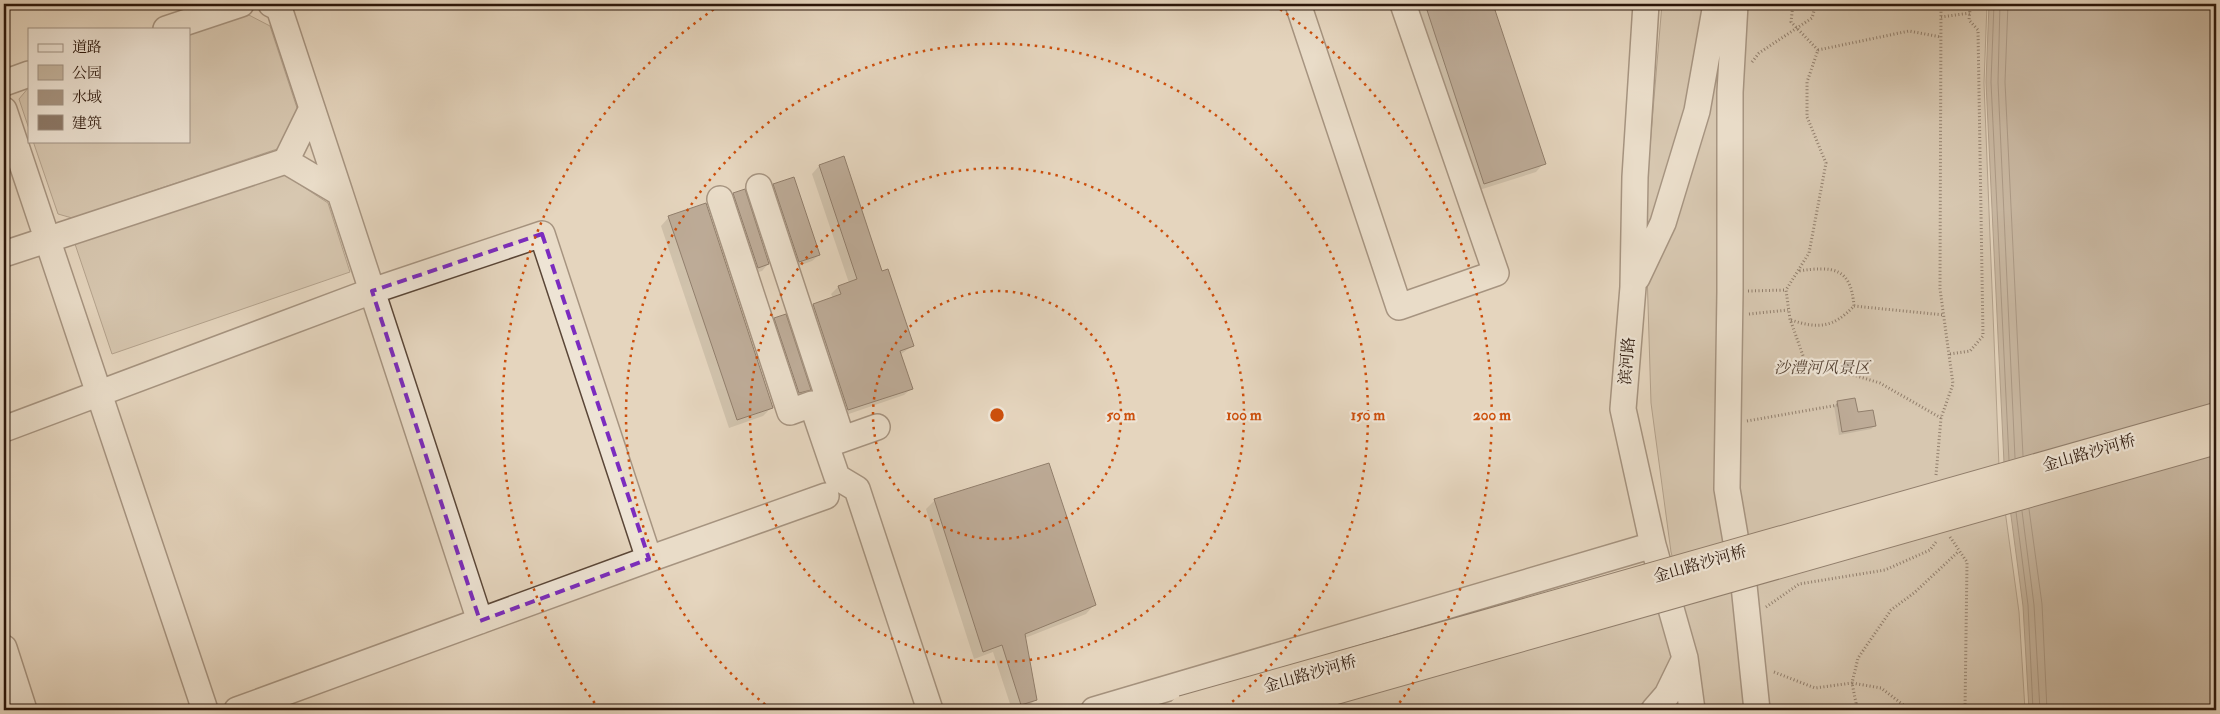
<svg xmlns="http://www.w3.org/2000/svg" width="2220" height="714" font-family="'IM FELL Double Pica','Noto Serif SC',serif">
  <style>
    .green { fill: #c5b59f; stroke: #786654 }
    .water { fill: #a69481; stroke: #756251 }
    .shadow { fill: #0003 }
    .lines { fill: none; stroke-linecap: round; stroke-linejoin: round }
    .shore { stroke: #685546; stroke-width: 1 }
    .building { fill: #8c7968; stroke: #2b160a }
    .minor-casing { stroke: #5a4637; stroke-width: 28 }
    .path { stroke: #2b160a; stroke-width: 3; stroke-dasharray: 1 2.5; stroke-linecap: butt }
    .minor { stroke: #eee4d5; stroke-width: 25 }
    .major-bridge-casing { stroke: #2b160a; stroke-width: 30; stroke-linecap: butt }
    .major-bridge { stroke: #e5d5be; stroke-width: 28 }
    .marked { fill: none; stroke: #7b2cbf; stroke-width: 4; stroke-dasharray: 10 6; stroke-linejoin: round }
    .ring { fill: none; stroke: #cc4f0c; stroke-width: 2.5; stroke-dasharray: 2.5 5 }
    .labels { text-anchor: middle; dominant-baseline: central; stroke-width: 4.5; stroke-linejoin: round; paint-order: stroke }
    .street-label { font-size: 16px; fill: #2b160a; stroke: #eee4d5 }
    .park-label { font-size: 16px; font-style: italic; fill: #594637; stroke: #eee4d5 }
    .centre { fill: #cc4f0c; stroke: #eee4d5; stroke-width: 2.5 }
    .ring-label { font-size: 15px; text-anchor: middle; font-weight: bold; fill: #cc4f0c; stroke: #eee4d5; stroke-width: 4.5; stroke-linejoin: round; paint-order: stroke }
  </style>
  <rect width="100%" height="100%" fill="#e5d5be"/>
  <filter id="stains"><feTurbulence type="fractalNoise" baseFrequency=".004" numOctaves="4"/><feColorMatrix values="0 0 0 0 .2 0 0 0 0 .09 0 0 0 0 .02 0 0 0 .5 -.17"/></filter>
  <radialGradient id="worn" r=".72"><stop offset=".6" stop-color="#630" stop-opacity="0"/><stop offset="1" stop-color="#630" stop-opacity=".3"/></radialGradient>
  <path class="green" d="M1662,4H1987L1984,83L1999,467L2019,612L2025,710H1314L1685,605L1671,552L1651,403L1645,205Z
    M245,13L270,26L298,111L280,148L72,218L58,214L33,141H189V32Z
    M29,87V129L19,99Z
    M282,173L328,203L350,272L112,354L75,244Z"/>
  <path class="water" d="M1989,4H2216V710H2029L2023,606L2004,463L1986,82Z"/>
  <path class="shadow" d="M1414,4H1492L1544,163L1536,172L1476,191Z
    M843,158L881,272L912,346L900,355L912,388L904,395L840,417L806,312L813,305L833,298L831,294L838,287L849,283L812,174L819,166Z
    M774,185L819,255L812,261L793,268L767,191Z
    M733,194L768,264L762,271L752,274L727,200Z
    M669,217L772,407L763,416L729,428L661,226Z
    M775,319L809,389L803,396L793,399L769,326Z
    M1838,402L1857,414L1875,426L1871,429L1839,435L1834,406Z
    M935,500L1094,605L1086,614L1025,638L1036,699L1027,708L1012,710L993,652L974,659L926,509Z"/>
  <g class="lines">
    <path class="shore" d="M1994,4L1991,82L2009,460
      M2000,4L1998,82L2015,458
      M2008,4L2005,82L2023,456
      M2029,509L2042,604L2047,710
      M2022,511L2034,605L2040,710
      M2016,512L2028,605L2033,710"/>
  </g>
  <path class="building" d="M1425,4H1493L1546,164L1484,184Z
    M844,156L882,271L888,269L914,346L900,351L913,389L848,410L813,304L841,294L838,286L857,279L819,165Z
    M794,177L820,255L799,262L773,184Z
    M745,189L769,264L758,268L733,193Z
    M706,203L773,408L737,420L668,216Z
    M786,314L811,390L799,393L774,318Z
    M1855,398L1858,412L1873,410L1876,426L1842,432L1837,401Z
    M1049,463L1096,605L1025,634L1037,700L1021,705L1002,645L983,652L934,499Z"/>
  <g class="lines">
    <defs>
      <path id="minor" d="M271,4L279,8L312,108L286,161
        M1298,4L1399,307L1496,273L1403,4
        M1646,4L1635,177L1633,287L1623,409L1653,545L1685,658L1692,710
        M1735,4L1730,92V292L1727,489L1738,553
        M166,29L241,4
        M4,83L29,74
        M312,108L340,193
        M4,110L205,710
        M759,187L842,439
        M720,199L790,412L812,404L826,445
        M4,254L286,161L340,193L480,621
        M1637,278L1663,223L1697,111L1716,4
        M877,427L826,445L837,477L857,489L930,710
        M4,429L372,291L542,234L649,559
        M1743,576L1757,710
        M4,648L24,710
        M237,710L649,559L826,496
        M1094,710L1653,545
        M1654,710L1667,695L1685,658"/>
    </defs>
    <use href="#minor" class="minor-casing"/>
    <path class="path" d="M1793,4L1791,22L1818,50L1807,82V117L1826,163L1809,253L1786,290L1790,319L1807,367L1837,370L1880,383L1941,418
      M1941,17L1970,13
      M1818,50L1909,31L1941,37
      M1752,62L1759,53L1812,18L1816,4
      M1748,291L1786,290
      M1854,306L1944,315
      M1749,314L1788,310
      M1791,320C1818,329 1833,328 1854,306C1851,267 1833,266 1798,271
      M1950,354L1970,351L1983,336L1978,30L1969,20L1970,10L1977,4
      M1747,421L1838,405
      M1936,475L1941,418L1953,384L1940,289L1941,4
      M1950,537L1967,562L1965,710
      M1766,607L1799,584L1885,570L1930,550L1936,542
      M1774,672L1815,688L1852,683L1858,658L1891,610L1914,593L1959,551
      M1854,710L1856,703L1852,683L1881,688L1910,710"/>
    <use href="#minor" class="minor"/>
    <defs>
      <path id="major-bridge" d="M1183,710L2216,417
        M1265,710L2216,440"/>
    </defs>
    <use href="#major-bridge" class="major-bridge-casing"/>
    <use href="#major-bridge" class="major-bridge"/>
  </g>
  <path d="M0 0H2220V714H0ZM542,234L649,559L480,621L372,291Z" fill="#e5d5be" fill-opacity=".55" fill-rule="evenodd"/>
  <path class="marked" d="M542,234L649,559L480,621L372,291Z"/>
  <g class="ring">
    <circle cx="997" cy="415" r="124"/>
    <circle cx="997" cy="415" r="247"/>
    <path d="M771 709A371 371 0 1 1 1223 709"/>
    <path d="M599 709A495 495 0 0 1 720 5M1274 5A495 495 0 0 1 1395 709"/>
  </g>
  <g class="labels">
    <g class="street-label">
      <text transform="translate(1627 361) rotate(-85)">滨河路</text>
      <text transform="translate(2089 453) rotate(-16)">金山路沙河桥</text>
      <text transform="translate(1700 564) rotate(-16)">金山路沙河桥</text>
      <text transform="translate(1310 674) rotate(-16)">金山路沙河桥</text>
    </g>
    <g class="park-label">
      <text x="1822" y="368">沙澧河风景区</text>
    </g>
  </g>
  <circle cx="997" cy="415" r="8" class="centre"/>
  <g class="ring-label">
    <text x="1121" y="420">50 m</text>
    <text x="1244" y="420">100 m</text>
    <text x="1368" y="420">150 m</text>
    <text x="1492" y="420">200 m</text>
  </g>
  <rect width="2220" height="714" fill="none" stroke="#e5d5be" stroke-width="20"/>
  <rect x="5" y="5" width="2210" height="704" fill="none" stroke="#2b160a" stroke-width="2.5"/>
  <rect x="10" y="10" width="2200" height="694" fill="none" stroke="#2b160a"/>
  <rect x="28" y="28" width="162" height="115" fill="#eee4d5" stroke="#a09284"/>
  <rect x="38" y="44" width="25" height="8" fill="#eee4d5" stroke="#a09284"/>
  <text x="72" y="52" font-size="15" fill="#2b160a">道路</text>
  <rect x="38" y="65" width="25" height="15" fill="#c5b59f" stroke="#a09284"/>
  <text x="72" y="78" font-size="15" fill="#2b160a">公园</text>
  <rect x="38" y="90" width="25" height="15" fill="#a69481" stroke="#a09284"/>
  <text x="72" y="102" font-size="15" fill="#2b160a">水域</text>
  <rect x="38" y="115" width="25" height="15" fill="#8c7968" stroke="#a09284"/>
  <text x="72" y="128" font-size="15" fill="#2b160a">建筑</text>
  <rect width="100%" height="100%" filter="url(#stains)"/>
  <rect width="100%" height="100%" fill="url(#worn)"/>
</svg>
